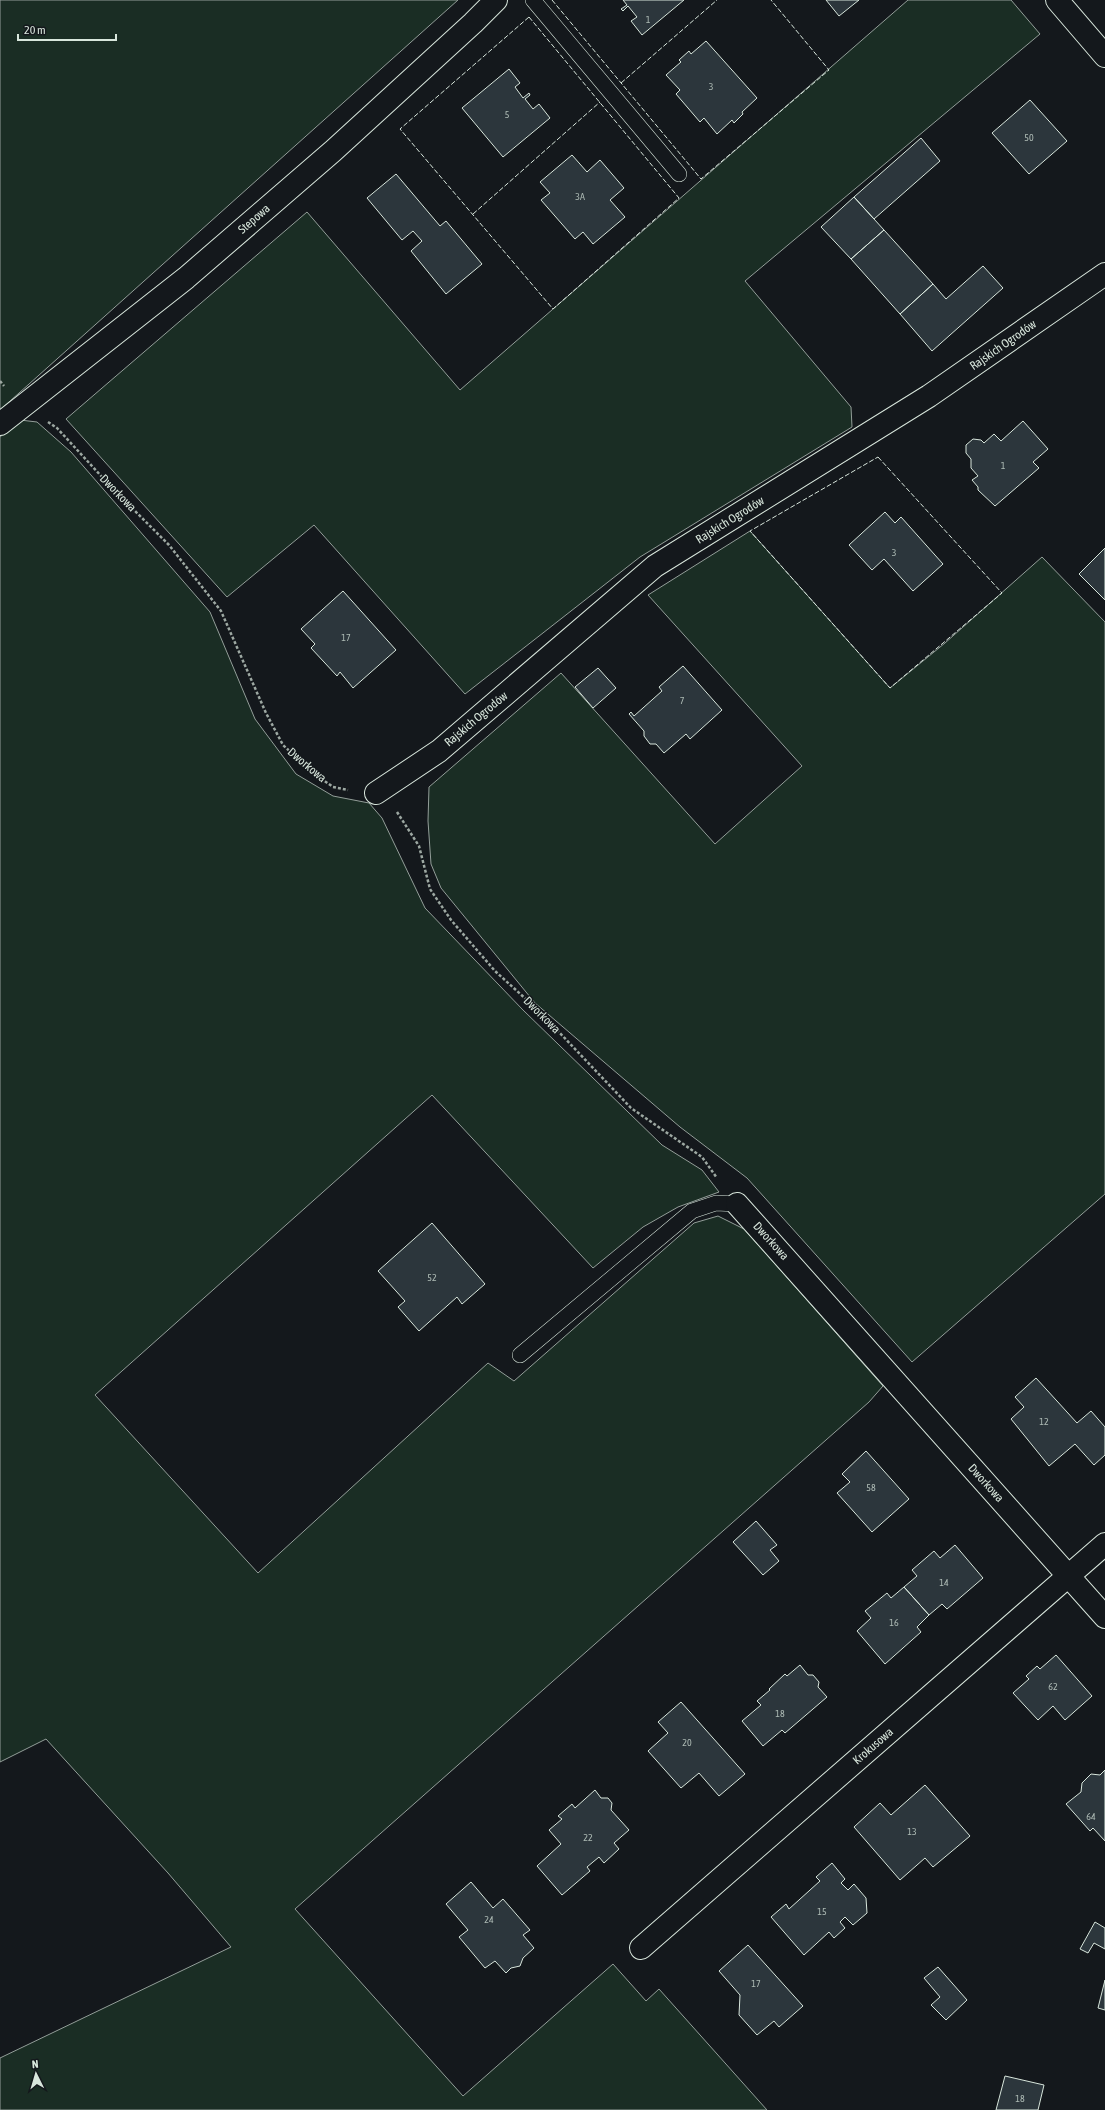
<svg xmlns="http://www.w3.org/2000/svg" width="1105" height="2110" font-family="'Asap Condensed',sans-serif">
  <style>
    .green { fill: #1a2d24; stroke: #939e99 }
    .building { fill: #2c363c; stroke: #d8e6dc }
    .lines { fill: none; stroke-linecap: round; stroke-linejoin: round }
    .service-casing { stroke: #d8e6dc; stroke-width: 16 }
    .minor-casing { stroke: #d8e6dc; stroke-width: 24 }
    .path { stroke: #9da8a2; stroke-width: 2.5; stroke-dasharray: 3 2; stroke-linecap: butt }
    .service { stroke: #14181c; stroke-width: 15 }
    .minor { stroke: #14181c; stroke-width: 22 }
    .fence { stroke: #d8e6dc; stroke-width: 1; stroke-dasharray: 5 2; stroke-linecap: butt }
    .labels { text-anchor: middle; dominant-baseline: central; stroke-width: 3; stroke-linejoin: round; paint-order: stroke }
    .number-label { font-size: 10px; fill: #adbab4 }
    .street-label { font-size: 12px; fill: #d8e6dc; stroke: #14181c }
  </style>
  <rect width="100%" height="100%" fill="#14181c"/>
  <path class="green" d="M0,0H458L0,410Z
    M908,0H1011L1040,34L745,281L851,407L852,427L640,557L465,694L314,525L227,597L66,419L307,212L460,390Z
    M20,420L37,422L71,452L210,612L255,719L296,774L333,796L369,803L382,818L425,908L523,1010L662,1145L702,1170L719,1192L678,1207L643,1227L593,1268L432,1095L95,1395L258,1573L488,1363L514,1381L694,1223L718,1216L744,1229L883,1386L869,1402L295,1909L463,2096L613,1964L646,2001L659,1989L767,2110H0V2058L231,1947L168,1873L46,1739L0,1762V437Z
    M750,531L890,688L945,643L1042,557L1105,622V1194L912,1362L747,1178L680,1127L535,1003L441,888L431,864L428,821L429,787L561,673L715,844L802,766L648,595Z"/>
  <path class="building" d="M623,0H684L642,35L631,21L637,17L628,6L623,11L621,9L627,5Z
    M826,0H859L839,16Z
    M706,41L757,98L742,112L743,114L734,123L732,120L717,134L704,118L700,122L676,94L680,90L666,75L681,62L679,60L689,51L691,54Z
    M509,69L520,83L515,87L523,98L529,93L530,95L525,99L533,109L539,104L550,118L503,157L462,108Z
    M1030,100L1067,141L1029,174L992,133Z
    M921,138L940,161L874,219L854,197Z
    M572,155L587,172L600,160L624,188L610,200L625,217L593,244L583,232L575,239L541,200L550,193L540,182Z
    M396,174L440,226L446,221L482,264L446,294L411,251L422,241L413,231L402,240L367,198Z
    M854,197L884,230L851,259L821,227Z
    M884,230L933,284L900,314L851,259Z
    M983,266L1003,288L932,351L900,314L933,284L946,299Z
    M1023,421L1048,449L1033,462L1039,468L995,506L978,490V487L972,480L978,476L971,468V459L966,453V445L973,439L981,440L984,443L994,434L1001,441Z
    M885,512L895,523L901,517L943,564L913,591L884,559L872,570L849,545Z
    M1105,548V600L1079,574Z
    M343,591L396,650L353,688L340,672L337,676L311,648L315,644L301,629Z
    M683,666L722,710L690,739L686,734L664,753L656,744H650L644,736V731L629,714L631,712L634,716L662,691L659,687Z
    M598,668L616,688L593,708L575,687Z
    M432,1223L485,1284L462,1304L457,1297L419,1331L398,1307L405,1301L378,1271Z
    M1036,1378L1077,1423L1091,1411L1105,1427V1455L1094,1465L1075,1444L1049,1466L1011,1419L1024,1407L1015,1397Z
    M866,1451L909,1499L872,1532L837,1493L850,1482L842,1474Z
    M756,1521L777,1545L770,1550L779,1561L763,1575L733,1542Z
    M955,1545L983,1578L947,1609L942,1604L929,1615L904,1587L917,1576L912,1570L934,1551L940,1558Z
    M904,1587L929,1615L917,1627L921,1632L885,1664L857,1631L871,1618L865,1611L887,1593L891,1598Z
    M1056,1655L1092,1696L1065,1720L1053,1706L1038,1720L1013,1693L1029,1679L1026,1676L1037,1666L1040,1669Z
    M800,1665L808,1675H813L819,1682L818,1687L827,1697L785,1733L782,1730L763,1746L742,1721L761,1705L757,1701L770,1690L769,1689L785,1674L787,1676Z
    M681,1702L745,1774L719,1796L699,1773L681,1788L648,1751L668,1733L658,1722Z
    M1105,1770V1841L1093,1828L1090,1831L1066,1804L1081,1792L1082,1783L1091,1774L1100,1775Z
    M925,1785L970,1836L933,1867L925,1858L900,1880L854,1827L880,1803L891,1815Z
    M595,1790L601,1798H608L612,1803L611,1810L629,1830L614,1843L619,1849L604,1863L599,1857L587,1867L590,1871L562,1895L537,1866L561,1844L549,1830L562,1819L558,1816L572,1804L575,1808Z
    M832,1863L845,1879L841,1883L848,1890L854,1884L866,1898L867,1913L853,1925L845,1917L840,1922L845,1928L834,1938L829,1932L804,1955L771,1917L786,1904L789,1909L820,1881L816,1877Z
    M471,1882L493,1908L503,1899L530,1930L523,1935L534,1948L523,1958L520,1966L511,1968L506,1973L495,1961L485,1968L459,1937L468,1930L446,1904Z
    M1095,1922L1105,1928V1949L1094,1943L1088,1953L1080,1949Z
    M748,1945L803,2006L779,2027L774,2021L757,2035L739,2015L740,1995L719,1971Z
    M938,1967L967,2000L946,2020L931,2005L940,1997L924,1978Z
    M1105,1980V2010L1098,2008Z
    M1005,2076L1044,2085L1038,2110H996Z"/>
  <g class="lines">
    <defs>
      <path id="service" d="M533,0L679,174
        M520,1355L692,1211L716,1203L737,1204"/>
      <path id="minor" d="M1057,0L1105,56
        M0,424L186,278L333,151L473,23L496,0
        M376,793L439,751L655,566L929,396L1105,274
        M737,1204L1105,1617
        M641,1948L1105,1544"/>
    </defs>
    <use href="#service" class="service-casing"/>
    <use href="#minor" class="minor-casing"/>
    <path class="path" d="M0,381L4,386
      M48,422L57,428L114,490L169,545L221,611L266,713L283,745L312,772L333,787L348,790
      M397,812L419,846L430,889L451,920L495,971L539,1011L631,1108L702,1157L717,1178"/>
    <use href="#service" class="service"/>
    <use href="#minor" class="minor"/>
    <path class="fence" d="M552,0L701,179L829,70L771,0
      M529,17L679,198L553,309L400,129Z
      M621,83L717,0
      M473,214L600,102
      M878,457L1002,593L890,688L750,531Z"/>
  </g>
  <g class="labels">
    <g class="number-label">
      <text x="648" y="19">1</text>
      <text x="711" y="86">3</text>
      <text x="507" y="114">5</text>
      <text x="1029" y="137">50</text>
      <text x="580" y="196">3A</text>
      <text x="1003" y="465">1</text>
      <text x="894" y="552">3</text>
      <text x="346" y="637">17</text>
      <text x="682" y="700">7</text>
      <text x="432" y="1277">52</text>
      <text x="1044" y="1421">12</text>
      <text x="871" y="1487">58</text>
      <text x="944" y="1582">14</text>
      <text x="894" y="1622">16</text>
      <text x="1053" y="1686">62</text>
      <text x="780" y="1713">18</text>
      <text x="687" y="1742">20</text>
      <text x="1091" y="1816">64</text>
      <text x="912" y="1831">13</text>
      <text x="588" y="1837">22</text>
      <text x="822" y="1911">15</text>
      <text x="489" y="1919">24</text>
      <text x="756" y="1983">17</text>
      <text x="1020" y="2098">18</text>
    </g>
    <g class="street-label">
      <text transform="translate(254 219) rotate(-41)">Stepowa</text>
      <text transform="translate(1003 345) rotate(-35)">Rajskich Ogrodów</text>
      <text transform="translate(118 493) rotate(46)">Dworkowa</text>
      <text transform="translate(730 520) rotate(-32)">Rajskich Ogrodów</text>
      <text transform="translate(476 719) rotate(-40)">Rajskich Ogrodów</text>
      <text transform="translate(307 765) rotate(40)">Dworkowa</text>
      <text transform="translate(542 1015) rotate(45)">Dworkowa</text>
      <text transform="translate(771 1241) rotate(48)">Dworkowa</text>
      <text transform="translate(986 1483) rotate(48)">Dworkowa</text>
      <text transform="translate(873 1746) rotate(-41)">Krokusowa</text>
    </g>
  </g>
  <g transform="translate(36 2074) rotate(355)" stroke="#14181c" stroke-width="3" paint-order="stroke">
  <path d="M0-3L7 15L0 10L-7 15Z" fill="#d8e6dc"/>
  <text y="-6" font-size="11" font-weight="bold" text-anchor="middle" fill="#d8e6dc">N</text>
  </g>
  <path d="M18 34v6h98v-6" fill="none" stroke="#d8e6dc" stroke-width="2"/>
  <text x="24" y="34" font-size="12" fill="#d8e6dc" stroke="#14181c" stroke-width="3" paint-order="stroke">20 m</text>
</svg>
